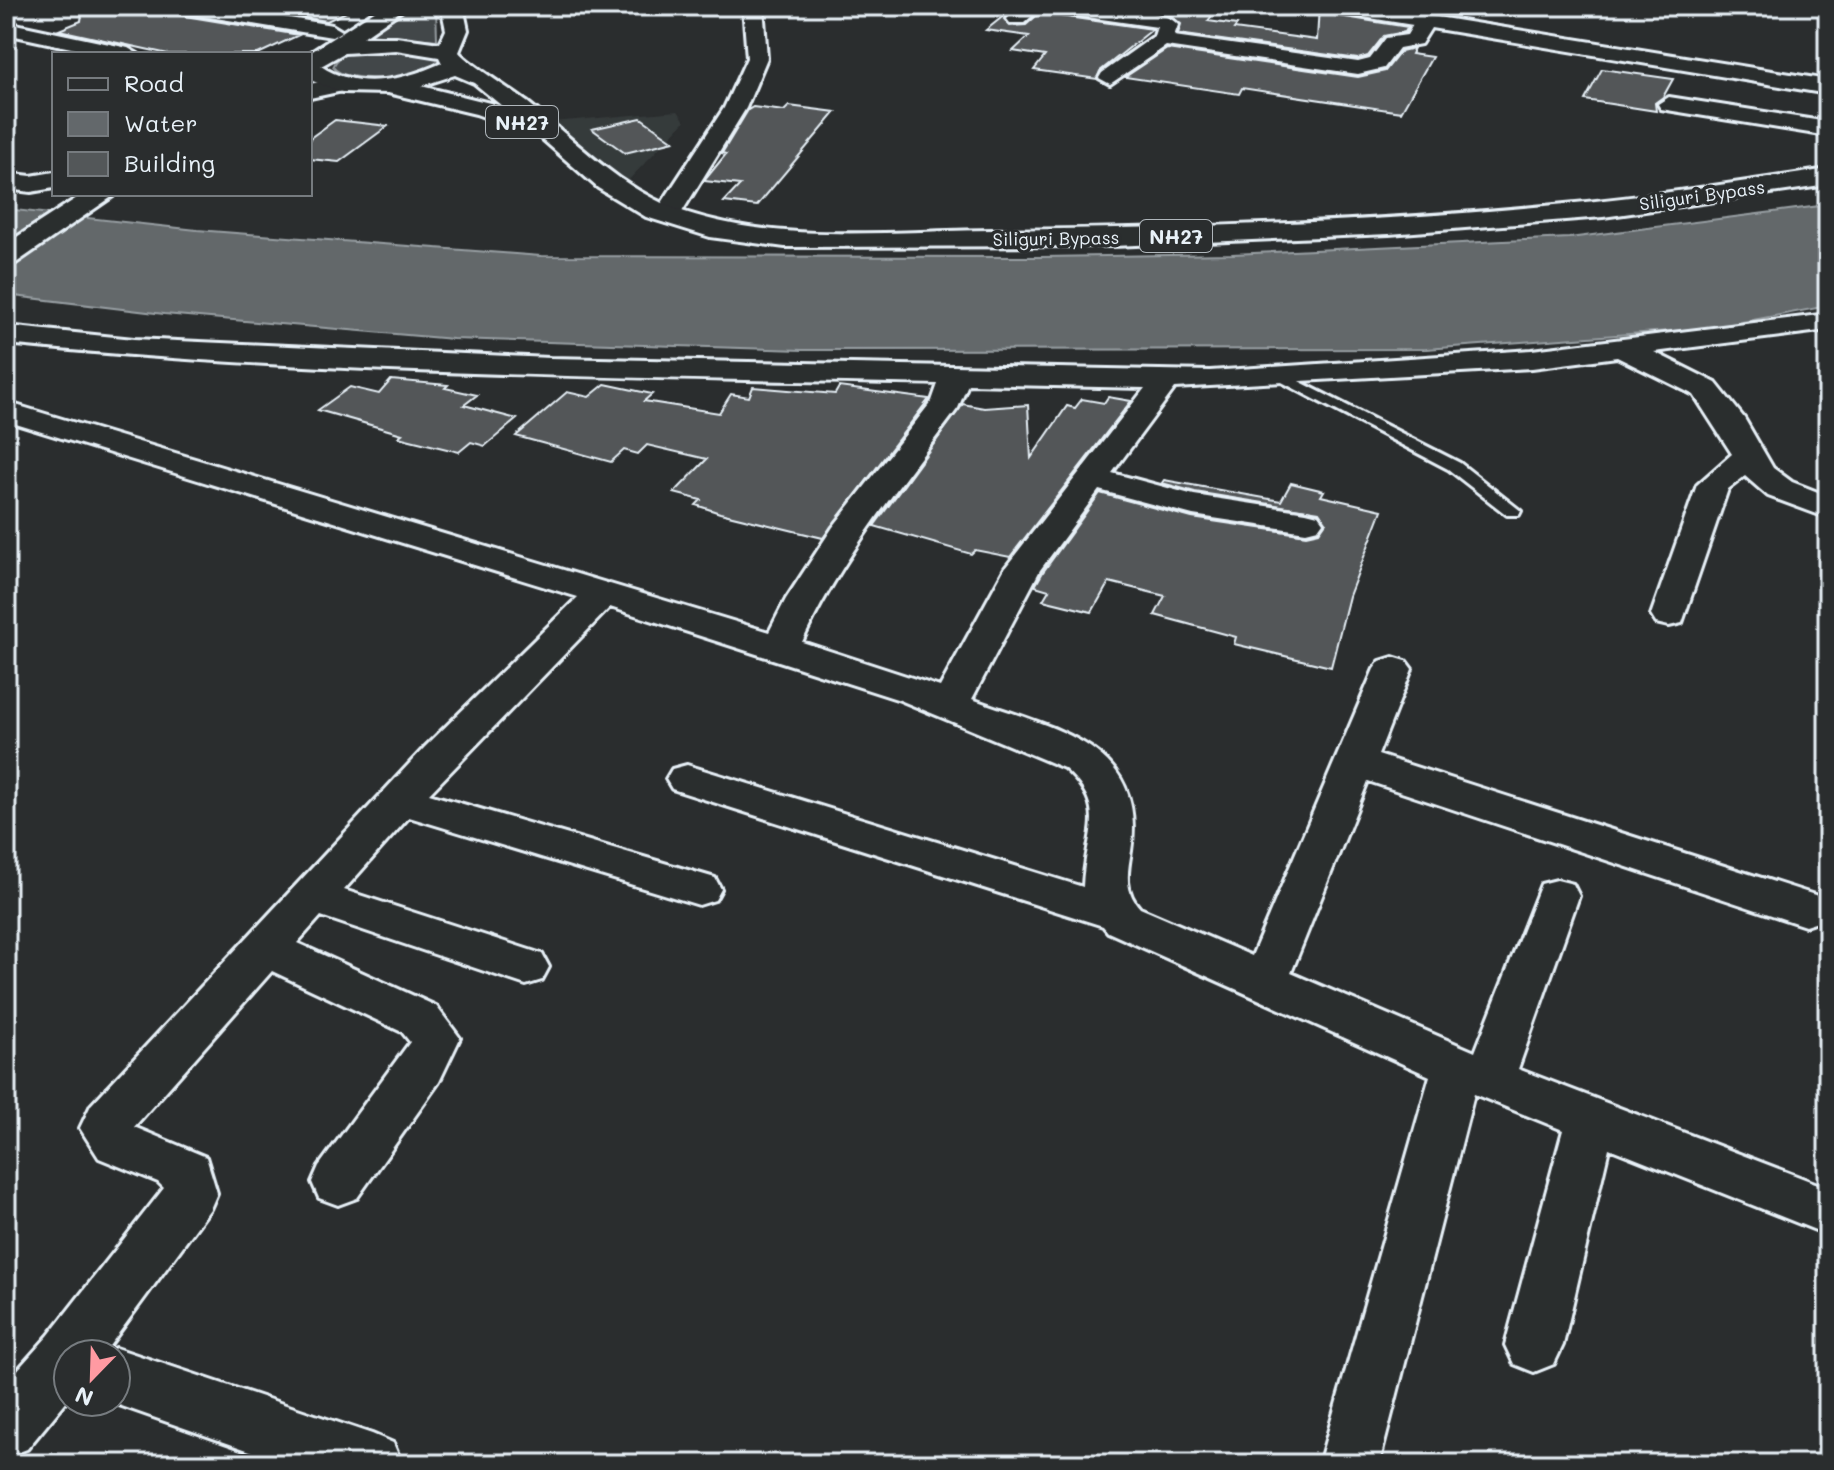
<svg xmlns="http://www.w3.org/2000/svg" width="1834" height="1470" font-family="Mali,sans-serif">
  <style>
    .built { fill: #363a3b }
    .green { fill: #424648; stroke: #959ca0; stroke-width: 2 }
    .water { fill: #63686b; stroke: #989fa3; stroke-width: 2 }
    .building { fill: #535759; stroke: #e8f1f8; stroke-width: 2 }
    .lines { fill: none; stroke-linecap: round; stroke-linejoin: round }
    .lane-casing { stroke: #e8f1f8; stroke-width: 6 }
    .street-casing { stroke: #e8f1f8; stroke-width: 6 }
    .primary-casing { stroke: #e8f1f8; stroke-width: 6 }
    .highway-casing { stroke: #e8f1f8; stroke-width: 6 }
    .lane { fill: #2a2d2e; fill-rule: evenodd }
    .street { fill: #2a2d2e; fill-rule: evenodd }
    .primary { fill: #2a2d2e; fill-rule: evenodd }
    .highway { fill: #2a2d2e; fill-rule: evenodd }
    .labels { text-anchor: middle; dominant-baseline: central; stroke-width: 7; stroke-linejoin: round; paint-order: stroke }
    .far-street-label { font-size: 18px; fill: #e8f1f8; stroke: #2a2d2e }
    .shield { fill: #2a2d2e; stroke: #afb6bb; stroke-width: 2 }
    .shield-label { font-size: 20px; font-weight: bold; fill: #e8f1f8 }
  </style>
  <rect width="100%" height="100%" fill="#2a2d2e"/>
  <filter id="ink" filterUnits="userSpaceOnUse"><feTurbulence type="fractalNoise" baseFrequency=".0125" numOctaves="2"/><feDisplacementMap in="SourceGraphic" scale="16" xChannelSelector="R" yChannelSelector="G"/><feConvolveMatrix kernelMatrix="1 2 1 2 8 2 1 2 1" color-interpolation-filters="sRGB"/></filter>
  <g filter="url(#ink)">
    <path class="built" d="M678,111L685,121L622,187L552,122Z"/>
    <path class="green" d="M413,6H436L437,40L369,34Z
      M395,48L436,55L439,59C428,79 346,86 333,67C341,46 376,50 395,48Z"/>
    <path class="water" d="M1828,205V306L1710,328L1426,349L802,350L453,339L164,314L6,295V209L197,230L541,256L1042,257L1232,254L1569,238Z"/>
    <path class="building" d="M83,6H166L179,15L299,35L258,54H168L59,30L81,21Z
      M234,6H359L327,21Z
      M1016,6L1004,19L1010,26L1026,25L1043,10L1053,15L1153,29L1100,71L1097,79L1034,70L1045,56L1013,51L1029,36L986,30Z
      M1129,6L1216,10L1208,21L1237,25L1234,29L1317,40L1319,6L1333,15L1408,27L1405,32L1384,36L1368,56L1358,59L1178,34L1181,24L1171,16Z
      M1414,48L1411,54L1432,57L1401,112L1242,88L1239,94L1125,77L1167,49L1358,77L1385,71L1401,51Z
      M1602,69L1673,79L1663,97L1655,103L1656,111L1585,100Z
      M789,106L836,112L757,206L724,202L740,185L704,181L726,154L722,153L748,110L753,107L784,111Z
      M641,118L674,141L625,153L592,129Z
      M335,120L388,126L339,162L310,159V138Z
      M391,380L448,385L445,388L477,395L464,405L517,419L485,446L471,442L459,452L398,437L402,434L318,410L350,387L379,394Z
      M605,384L652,394L644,401L719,413L731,394L749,397L753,387L835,394L839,387L929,399L823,538L720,513L696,505L701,500L674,493L707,459L647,445L638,454L624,450L611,462L516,436L567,392L589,397Z
      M1108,397L1131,401L1010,557L975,550L971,554L874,526L963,404L984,408L1028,405L1031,458L1067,406L1075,408L1082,399L1104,403Z
      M1164,480L1281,501L1291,483L1324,491L1321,496L1382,510L1349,596L1331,667L1234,644L1236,637L1155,615L1165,596L1109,582L1092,612L1043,600L1049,590L1035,586L1043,572L1100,493L1192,518L1306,535L1319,532L1326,522L1319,512L1195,492L1162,483Z"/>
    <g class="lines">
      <defs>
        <path id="lane" d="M1283,373L1460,463L1521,511L1519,515H1507L1448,469L1278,380L1276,377Z"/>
        <path id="street" d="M169,6H215L332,25L342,31L332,37L179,12Z
          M743,6H763L767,58L746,108L680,215L667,223L658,220L654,215L724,108L747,58Z
          M1021,6H1043L1024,23H1010L1007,19Z
          M1043,6C1070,6 1163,4 1178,25L1174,36L1358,62L1370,59L1386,38L1407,35L1413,25L1333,12L1323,6H1369L1828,80V94L1431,28L1421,44L1399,48L1384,68L1358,74L1166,46L1110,84L1099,78L1102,73L1154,36L1157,27L1053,12Z
          M6,22L128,48L138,54H99L6,34Z
          M1669,97L1828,122V136L1661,109L1658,104Z
          M1828,314V330L1654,352L1716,383L1744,418L1773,468L1792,482L1828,496V518L1768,496L1745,476L1728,489L1682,623L1669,626L1656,623L1651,615L1697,485L1732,454L1694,395L1617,357L1532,368L1175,388L1112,473L1194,495L1306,512L1318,515L1323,522L1318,529L1306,532L1193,515L1099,490L1040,570L972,699C1052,729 1148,743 1131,851C1127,873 1124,891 1140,908L1252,956L1374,669L1380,661L1393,657L1406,661L1412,669L1378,755L1821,897L1827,909L1821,921L1805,926L1368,781L1291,973L1475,1052L1541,884L1557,880L1573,884L1579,896L1518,1069L1828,1188V1235L1609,1148L1563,1345L1554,1364L1534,1372L1514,1364L1505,1345L1563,1130L1474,1094L1379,1464H1319L1430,1076L1108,932L1103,926L672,789L666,779L672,769L687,765L1083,887C1085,833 1111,809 1064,768L900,700L610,607L429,794L715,878L721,889L715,900L699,905L409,817L344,890L542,954L549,967L542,980L526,985L321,916L297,943L436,1006L460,1038L439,1082L357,1198L338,1205L319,1198L312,1182L319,1166L410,1042L402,1032L272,971L134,1127L206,1157L217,1193L210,1209L104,1353L116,1348L372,1434L393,1443L402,1464H287L116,1404L112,1402H116V1354H68V1399L27,1449L6,1457V1383L48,1336L164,1188L158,1182L99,1158L80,1128L91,1105L425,747L578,597L6,421V402L769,632L786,599L833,527L932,401L938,384C627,377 315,375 6,344V326L134,339L550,358L1210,371L1532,350ZM968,384L1145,388L1005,568L940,687L802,642C842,556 901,484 958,408Z"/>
        <path id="primary" d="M344,77L352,79L356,84L352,89L310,98V84Z
          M54,172V188L31,192L6,189V173L31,176Z
          M83,194H116L16,263L6,266V244Z"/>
        <path id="highway" d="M382,6H408L363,37H396L440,43L446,30L441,6H463L468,30L459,52C464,60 514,92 527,102C577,142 623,192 685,212C782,244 891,231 992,230C1183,228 1375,223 1565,204C1653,196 1741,182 1828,169V185L1603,217L1389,234L1113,246L785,247L710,237L646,217L598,188L541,138L476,114L388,93L342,92L310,80L308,54ZM396,50L439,57L442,63C404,80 357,91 321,66L344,53ZM455,75L474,83L502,106L421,86Z"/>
      </defs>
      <use href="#lane" class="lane-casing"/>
      <use href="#street" class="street-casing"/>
      <use href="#primary" class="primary-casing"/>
      <use href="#highway" class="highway-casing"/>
      <use href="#lane" class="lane"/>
      <use href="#street" class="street"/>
      <use href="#primary" class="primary"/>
      <use href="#highway" class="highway"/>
    </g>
  </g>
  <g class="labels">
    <g class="far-street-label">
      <text transform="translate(1702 195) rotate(-8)">Siliguri Bypass</text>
      <text transform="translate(1056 238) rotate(-1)">Siliguri Bypass</text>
    </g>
    <g class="shield">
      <rect x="486" y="106" width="72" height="32" rx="6"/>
      <rect x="1140" y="220" width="72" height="32" rx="6"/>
    </g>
    <g class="shield-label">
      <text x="522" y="122">NH27</text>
      <text x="1176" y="236">NH27</text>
    </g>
  </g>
  <rect width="1834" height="1470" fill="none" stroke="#2a2d2e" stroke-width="32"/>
  <rect x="16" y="16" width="1802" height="1438" fill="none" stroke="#e8f1f8" stroke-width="3" filter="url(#ink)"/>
  <rect x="52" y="52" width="260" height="144" fill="#2a2d2e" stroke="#767b7f" stroke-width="2"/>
  <rect x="68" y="78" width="40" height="12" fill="#2a2d2e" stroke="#767b7f" stroke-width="2"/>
  <text x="124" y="92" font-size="24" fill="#e8f1f8">Road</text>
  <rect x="68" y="112" width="40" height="24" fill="#63686b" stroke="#767b7f" stroke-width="2"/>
  <text x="124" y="132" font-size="24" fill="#e8f1f8">Water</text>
  <rect x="68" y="152" width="40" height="24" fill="#535759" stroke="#767b7f" stroke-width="2"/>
  <text x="124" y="172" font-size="24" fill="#e8f1f8">Building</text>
  <g transform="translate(92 1378) rotate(203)"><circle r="38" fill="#2a2d2e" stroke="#767b7f" stroke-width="2"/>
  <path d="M0-6L14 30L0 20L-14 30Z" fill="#ff9aa2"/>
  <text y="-12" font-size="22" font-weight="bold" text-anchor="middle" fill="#e8f1f8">N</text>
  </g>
</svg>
